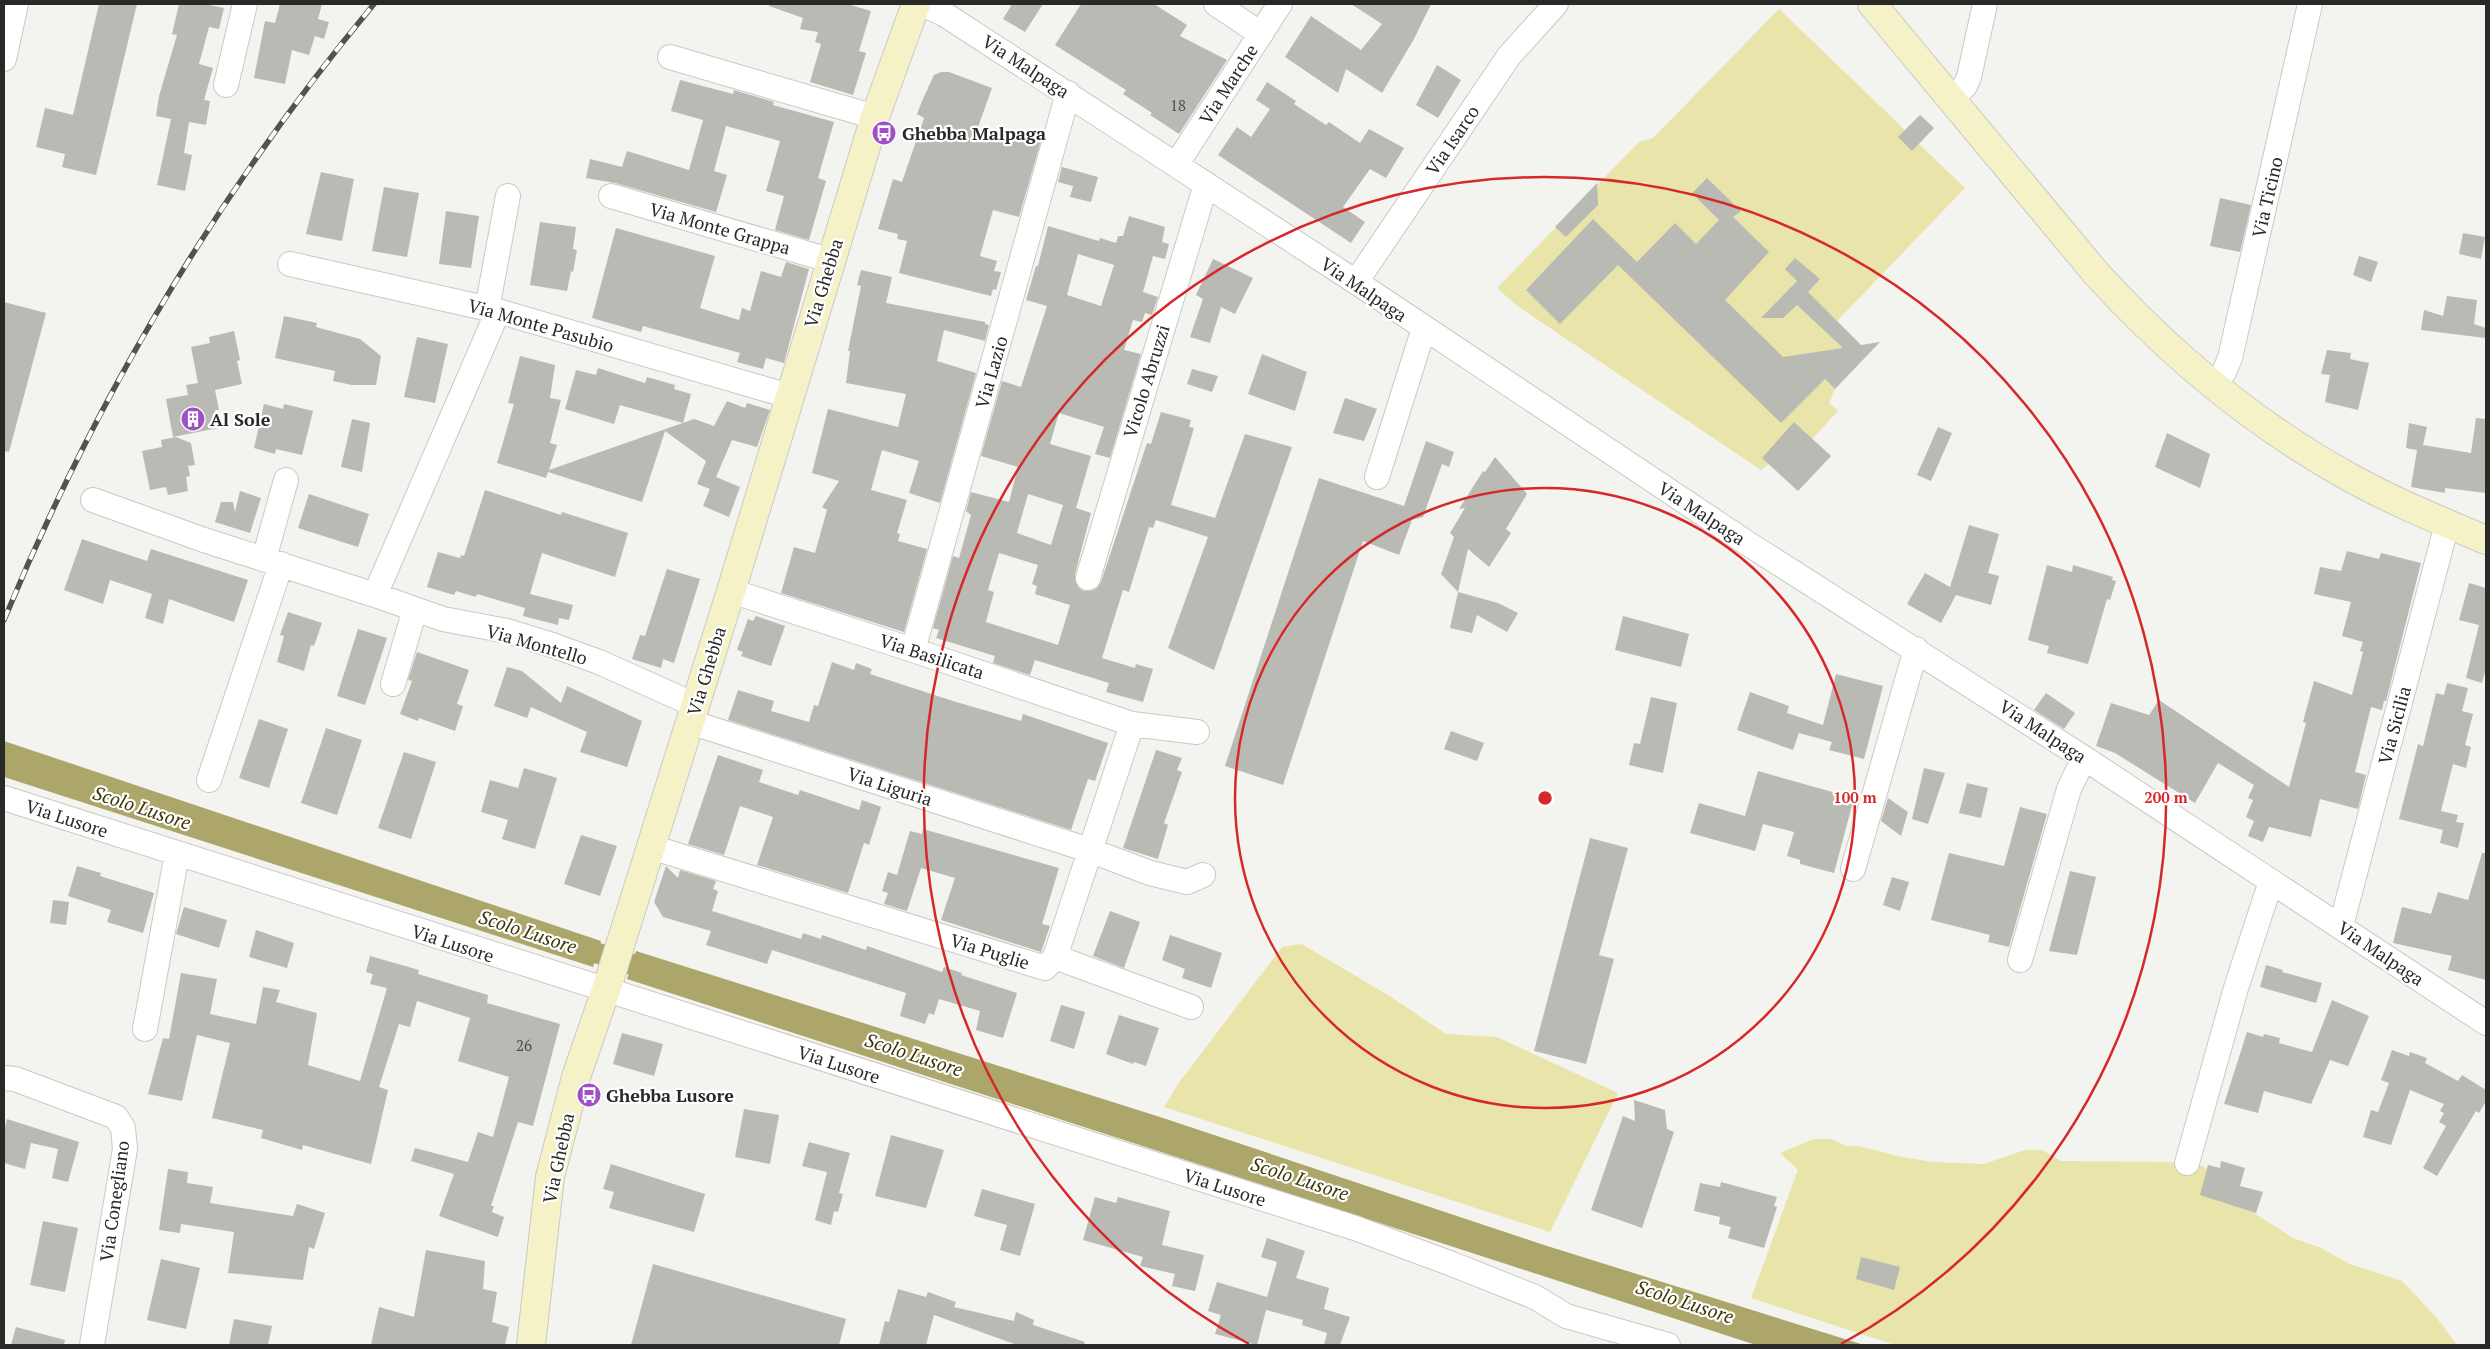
<svg xmlns="http://www.w3.org/2000/svg" width="2490" height="1349" font-family="'PT Serif',serif">
  <style>
    .green { fill: #e9e4a9 }
    .water { fill: #aca66a }
    .lines { fill: none; stroke-linecap: round; stroke-linejoin: round }
    .canal { stroke: #aca66a; stroke-width: 21 }
    .building { fill: #babab5; fill-rule: evenodd }
    .street-casing { stroke: #c9c9c5; stroke-width: 26 }
    .secondary-casing { stroke: #c9c9c5; stroke-width: 30 }
    .street { stroke: #fff; stroke-width: 24 }
    .secondary { stroke: #f6f2c8; stroke-width: 28 }
    .rail-casing { stroke: #525251; stroke-width: 5.5 }
    .rail { stroke: #fff; stroke-width: 4; stroke-dasharray: 11; stroke-linecap: butt }
    .ring { fill: none; stroke: #d62828; stroke-width: 2.5 }
    .labels { text-anchor: middle; dominant-baseline: central; stroke-width: 4.5; stroke-linejoin: round; paint-order: stroke }
    .number-label { font-size: 15px; fill: #4d4d4b }
    .street-label { font-size: 18px; fill: #292928; stroke: #fff }
    .poi-label { font-size: 18px; font-weight: bold; fill: #292928; stroke: #fff; text-anchor: start }
    .water-label { font-size: 19px; font-style: italic; fill: #3c3705; stroke: #fff }
    .centre { fill: #d62828; stroke: #fff; stroke-width: 2.5 }
    .ring-label { font-size: 15px; text-anchor: middle; font-weight: bold; fill: #d62828; stroke: #fff; stroke-width: 4.5; stroke-linejoin: round; paint-order: stroke }
  </style>
  <rect width="100%" height="100%" fill="#f3f3ef"/>
  <path class="green" d="M1779,9L1905,130L1920,115L1934,128L1919,144L1965,188L1837,321L1869,353L1835,389L1829,403L1838,411L1812,439L1831,456L1798,491L1769,464L1761,470L1516,305L1497,288L1639,142L1653,138Z
    M1302,944L1391,997L1446,1034L1497,1037L1618,1093L1550,1232L1164,1107L1178,1084L1282,947Z
    M1814,1139H1832L1846,1146H1859L1897,1156L1933,1162L1984,1164L2025,1150H2042L2061,1161L2172,1162L2203,1166L2257,1215L2293,1238L2321,1248L2350,1264L2402,1281L2436,1317L2457,1345H1895L1751,1298L1798,1170L1780,1153Z"/>
  <path class="water" d="M4,741L601,941L593,967L4,777Z
    M636,951L1160,1117L1544,1245L1864,1345H1756L627,979Z"/>
  <g class="lines">
    <path class="canal" d="M569,944L659,973"/>
  </g>
  <path class="building" d="M99,4H137L96,175L62,167L65,154L36,147L45,108L73,115Z
    M179,4H204L224,8L219,29L209,27L199,64L213,68L204,100L210,101L206,125L189,122L184,153L192,155L185,191L157,185L171,119L156,116L159,96L177,35L172,34Z
    M280,4H322L318,19L329,22L324,39L315,36L309,55L292,50L285,84L254,78L265,21L275,23Z
    M769,4H847L871,11L859,51L866,53L853,95L810,82L821,44L815,42L818,32L800,29L803,18L769,6Z
    M1012,4H1043L1025,32L1003,19Z
    M1081,4H1154L1187,25L1180,36L1227,60L1179,134L1150,115L1152,113L1123,94L1126,90L1055,45Z
    M1351,4H1431L1414,39L1382,93L1346,69L1338,93L1285,57L1311,16L1361,50L1382,24Z
    M1437,65L1461,80L1438,118L1416,105Z
    M941,72H949L992,88L977,130L1036,143L1039,136L1042,137L1019,217L993,210L980,256L997,261L994,271L1001,272L996,290L993,289L991,296L899,273L907,241L897,239L898,234L878,229L893,179L902,182L924,118L917,114L922,101L934,75Z
    M680,80L733,94L734,90L774,102L773,105L834,122L818,178L826,181L809,240L775,230L784,196L766,191L780,141L726,126L714,171L727,175L716,212L615,183L586,178L590,159L622,167L627,151L689,170L703,120L671,111Z
    M1267,82L1296,101L1294,104L1326,125L1329,122L1360,143L1369,129L1404,148L1386,178L1370,169L1343,207L1365,222L1351,243L1218,155L1237,127L1251,137L1270,109L1256,100Z
    M1920,115L1934,128L1912,151L1898,137Z
    M1062,167L1098,177L1091,202L1070,197L1073,186L1058,182Z
    M321,172L354,179L342,241L306,234Z
    M1707,178L1741,211L1733,217L1769,252L1725,300L1783,357L1843,348L1797,305L1783,318H1761L1797,281L1785,269L1795,258L1820,279L1808,292L1861,345L1880,342L1835,389L1825,379L1781,423L1618,265L1560,324L1526,290L1593,219L1637,262L1675,223L1696,244L1719,220L1692,193Z
    M1597,183L1598,205L1566,237L1555,227Z
    M384,187L419,193L407,257L372,251Z
    M2220,198L2251,205L2240,252L2210,246Z
    M446,211L479,216L471,268L439,264Z
    M1129,216L1165,227L1162,242L1169,244L1165,259L1153,256L1143,292L1158,297L1152,315L1145,313L1142,322L1133,320L1124,350L1141,354L1110,458L1095,454L1104,427L1059,413L1050,444L1091,456L1076,508L1091,513L1075,574L1078,587L1084,591H1091L1097,588L1101,582L1147,443L1151,444L1161,412L1191,420L1189,427L1194,428L1171,505L1215,518L1245,434L1292,447L1214,670L1168,648L1208,537L1156,520L1153,528L1149,527L1129,592L1123,590L1102,658L1135,668L1136,664L1153,669L1143,702L1106,692L1109,683L1035,660L1030,675L993,663L995,656L936,638L939,630L933,628L953,556L959,558L971,515L966,511L971,492L1009,502L1018,467L981,456L1002,381L1021,387L1047,306L1026,300L1036,266H1038L1048,226L1099,241L1100,238L1116,243L1118,236H1123ZM1078,254L1114,265L1101,306L1067,295ZM1028,494L1063,505L1051,545L1017,533ZM999,553L1038,565L1032,584L1037,586L1035,594L1070,605L1058,645L986,622L994,592L988,590Z
    M540,222L576,227L573,249L577,250L573,272L571,271L567,291L530,285Z
    M616,228L715,256L700,308L739,320L742,308L750,311L761,271L781,277L786,262L809,269L784,363L766,358L763,369L737,362L740,353L643,326L641,332L592,318Z
    M2463,233L2485,237L2481,259L2459,254Z
    M2359,256L2378,262L2371,282L2353,275Z
    M1213,259L1253,278L1235,314L1221,307L1210,343L1190,337L1203,299L1196,295Z
    M861,270L892,277L886,303L985,322V324L989,325L985,341L944,330L937,361L976,373L940,503L909,493L919,461L882,450L871,490L907,500L897,533L900,534L898,541L927,549L904,632L781,593L794,547L815,553L827,510L822,507L839,481L812,473L828,409L898,427L906,394L846,383L850,351H848L861,286L857,285Z
    M2447,296L2477,300L2474,324L2486,328L2485,338L2421,330L2424,310L2443,316Z
    M4,302L46,313L9,452L4,451Z
    M284,316L317,323L316,327L360,339L381,356L376,385H352L333,381L335,371L275,358Z
    M234,331L240,360L237,361L242,384L215,390L219,410H215L218,428L173,437L166,399L188,395L186,385L198,383L191,347L210,343L209,337Z
    M417,337L448,344L435,403L404,397Z
    M2327,350L2351,353L2350,359L2369,363L2358,410L2325,402L2330,375L2321,374Z
    M1262,354L1307,372L1295,411L1248,394Z
    M520,356L555,365L550,398L561,400L550,443L557,445L549,470L694,419L714,426L727,401L745,408L747,403L770,410L757,447L732,440L716,477L740,487L729,517L703,506L710,489L697,484L706,461L665,431L642,502L548,472L546,478L497,463L514,404L508,403Z
    M598,368L645,383L647,377L675,385L674,389L691,394L683,423L620,405L614,424L565,409L576,370L596,375Z
    M1192,369L1218,376L1212,392L1187,384Z
    M1345,398L1377,409L1364,441L1333,433Z
    M264,404L283,409L284,404L313,411L302,455L276,449L275,454L254,448Z
    M2476,418L2486,419V493L2445,488V493L2411,487L2417,450L2406,448L2409,423L2427,427L2423,445L2471,453Z
    M352,419L370,423L362,472L341,467Z
    M1794,422L1831,456L1798,491L1762,458Z
    M1938,427L1952,433L1931,481L1917,475Z
    M2167,433L2210,454L2200,488L2155,467Z
    M176,437L191,443L195,465L188,466L190,476L186,477L188,491L168,495L166,487L150,490L142,451L162,447L161,440Z
    M1426,441L1454,452L1449,467L1442,464L1423,517L1412,520L1399,555L1363,541L1283,785L1225,766L1319,478L1404,506Z
    M1495,457L1527,494L1506,529L1511,533L1489,567L1468,549L1458,592L1441,574L1454,537L1450,533L1465,508L1459,509L1483,471L1485,472Z
    M485,490L561,515L562,512L628,533L615,577L542,553L530,594L573,605L569,620L559,618L558,625L523,616L525,608L477,594L476,597L456,591L454,595L427,587L438,552L460,558L461,555L464,556Z
    M240,491L261,498L250,533L215,522L221,502H233L235,512Z
    M309,494L369,514L358,547L298,528Z
    M1969,525L1999,534L1988,573L1999,576L1991,605L1956,595L1941,623L1907,604L1925,573L1950,587Z
    M82,539L147,561L151,549L248,580L234,622L169,599L163,624L145,618L152,594L110,580L103,604L64,590Z
    M2347,551L2379,559L2381,553L2421,563L2386,701H2384L2382,710L2371,707L2355,772L2366,775L2358,809L2320,799L2311,837L2269,827L2263,842L2248,836L2254,821L2246,817L2253,800L2248,798L2254,785L2218,763L2195,803L2115,753L2096,746L2111,703L2149,715L2159,700L2289,787L2306,723L2303,722L2314,681L2352,695L2363,652L2360,651L2363,642L2342,636L2351,602L2314,594L2320,567L2341,571Z
    M2047,565L2072,572L2073,565L2113,577L2112,580L2116,581L2110,600L2107,599L2088,664L2047,653L2049,646L2028,640Z
    M667,569L700,579L674,663L663,659L661,668L632,659L640,635L645,636Z
    M2469,583L2486,588V668L2482,683L2466,678L2479,625L2459,620Z
    M1458,592L1498,603L1518,613L1507,632L1477,615L1472,633L1450,628Z
    M288,612L322,623L314,646L311,645L304,671L277,662L284,636L280,635Z
    M756,616L785,626L771,666L741,656L743,652L737,650L748,619L753,621Z
    M1623,616L1689,634L1681,667L1615,650Z
    M358,629L387,638L365,705L337,696Z
    M417,652L469,670L457,704L463,706L455,731L419,718L418,721L400,714L412,681L408,680Z
    M832,662L854,670L856,663L872,669L870,674L953,701L1021,721L1023,714L1108,743L1095,781L1088,779L1071,830L728,720L738,690L774,701L771,711L809,722L814,705L818,706Z
    M507,667L522,671L561,703L567,686L642,721L627,767L580,752L587,732L531,707L527,718L494,706Z
    M1836,674L1883,686L1864,759L1829,750L1832,742L1799,733L1793,750L1737,730L1750,692L1789,706L1787,713L1823,725Z
    M2447,683L2468,688L2462,711L2473,714L2465,745L2471,747L2466,768L2453,764L2441,811L2458,815L2456,822L2464,823L2458,848L2440,843L2443,830L2399,819L2418,744L2423,746L2436,693L2444,695Z
    M2046,693L2075,713L2064,729L2034,710Z
    M1651,697L1677,703L1663,773L1629,765L1634,743L1640,744Z
    M259,719L288,729L269,788L239,778Z
    M326,728L362,740L337,815L301,803Z
    M1451,731L1484,743L1477,761L1444,749Z
    M1156,750L1182,758L1177,770L1182,772L1164,823L1168,825L1158,859L1123,848Z
    M404,752L436,762L411,839L378,828Z
    M718,755L763,770L759,782L798,795L800,790L859,810L862,800L881,807L869,845L864,843L848,893L757,865L773,817L740,806L724,855L688,844Z
    M524,768L557,778L535,849L502,839L508,820L481,812L490,780L518,788Z
    M1924,768L1945,773L1928,824L1912,819Z
    M1758,771L1854,798L1834,873L1800,864V860L1787,856L1794,832L1763,824L1755,851L1690,833L1699,803L1745,816Z
    M1967,783L1988,788L1981,818L1959,813Z
    M1888,798L1908,812L1901,836L1881,821Z
    M2020,807L2047,814L2009,947L1988,942L1990,935L1931,920L1949,853L2004,866Z
    M923,829L1059,868L1042,924L1050,926L1041,952L941,920L955,878L921,868L907,911L884,904L888,893L882,891L888,872L897,875L910,831L922,834Z
    M581,835L617,846L600,896L564,884Z
    M1590,838L1628,848L1599,955L1614,959L1586,1064L1534,1051Z
    M2482,853H2486V980L2448,970L2452,956L2393,943L2402,907L2431,914L2438,892L2468,900Z
    M77,866L101,873L100,876L154,893L143,933L107,922L111,910L68,896Z
    M666,866L678,878L680,870L716,881L713,889L718,891L712,911L801,939L803,933L821,939L822,935L866,950L867,946L942,972L944,967L962,973L961,975L1017,993L1003,1038L976,1030L980,1011L939,999L934,1015L929,1013L925,1024L900,1016L906,993L772,950L767,964L706,945L711,931L663,917L654,902Z
    M2070,871L2096,877L2077,955L2049,951Z
    M1892,877L1909,882L1900,911L1883,905Z
    M53,900L69,902L66,925L50,923Z
    M184,907L227,920L219,948L176,934Z
    M1110,911L1140,922L1124,968L1093,956Z
    M256,930L294,943L287,968L249,957Z
    M1170,935L1222,953L1211,988L1182,978L1185,969L1162,960Z
    M370,956L419,970L418,974L488,995L487,1003L560,1024L533,1126L518,1122L491,1206H494L492,1212L504,1217L498,1237L439,1216L454,1174L411,1161L415,1148L468,1162L478,1132L493,1137L509,1077L458,1061L470,1018L417,1001L410,1027L399,1024L379,1087L388,1090L371,1164L303,1145L302,1150L261,1138L263,1130L212,1118L230,1043L197,1035L182,1101L148,1094L163,1038L169,1039L181,973L217,979L210,1014L256,1024L263,987L280,990L276,1002L317,1013L308,1065L360,1081L387,988L370,984L373,974L366,972Z
    M2266,965L2283,970L2282,972L2322,983L2316,1003L2260,987Z
    M2332,1000L2369,1016L2348,1066L2330,1060L2311,1104L2264,1091L2258,1113L2224,1104L2247,1032L2263,1037L2264,1034L2280,1038L2279,1043L2312,1052Z
    M1061,1005L1085,1012L1074,1049L1050,1041Z
    M1119,1015L1159,1028L1146,1066L1134,1062L1133,1064L1106,1054Z
    M622,1033L663,1044L654,1076L613,1064Z
    M2392,1050L2409,1056L2410,1052L2427,1058L2425,1063L2458,1081L2462,1075L2486,1090V1101L2479,1113L2476,1111L2437,1176L2423,1168L2446,1126L2439,1122L2444,1113L2440,1111L2444,1104L2410,1090L2391,1145L2363,1137L2371,1110L2378,1112L2389,1083L2381,1080Z
    M1634,1100L1665,1110L1667,1129L1674,1132L1642,1228L1591,1210L1623,1116L1635,1121Z
    M744,1109L779,1115L770,1164L735,1157Z
    M7,1119L79,1142L68,1182L52,1178L58,1149L31,1143L25,1169L4,1163V1131Z
    M891,1135L944,1150L926,1208L875,1196Z
    M809,1142L850,1153L839,1193L843,1194L838,1212L834,1211L831,1225L815,1220L827,1172L802,1166Z
    M2221,1161L2245,1168L2240,1186L2263,1192L2256,1213L2200,1195L2208,1165L2220,1168Z
    M611,1164L705,1194L694,1232L609,1208L614,1192L603,1189Z
    M168,1169L188,1172L187,1183L213,1187L210,1203L293,1216L297,1204L325,1213L314,1249L309,1247L303,1280L228,1273L234,1232L181,1224L180,1233L159,1230Z
    M1721,1182L1777,1197L1774,1206L1777,1207L1764,1248L1728,1238L1731,1227L1719,1224L1720,1217L1694,1211L1700,1183L1720,1187Z
    M982,1189L1035,1204L1020,1256L1000,1250L1007,1225L974,1216Z
    M1095,1197L1116,1203L1118,1197L1170,1211L1162,1245L1204,1255L1195,1291L1172,1286L1175,1274L1140,1266L1143,1257L1083,1240Z
    M43,1221L78,1228L65,1292L30,1285Z
    M1267,1238L1305,1251L1296,1278L1329,1288L1324,1309L1350,1317L1340,1345H1324L1327,1333L1302,1325L1303,1320L1266,1310L1257,1345L1215,1334L1221,1315L1208,1311L1217,1282L1267,1297L1277,1262L1261,1257Z
    M426,1250L485,1261L483,1289L497,1292L492,1322L509,1327L505,1345H371L379,1307L414,1317Z
    M1861,1257L1900,1267L1894,1290L1856,1279Z
    M161,1259L200,1268L186,1329L147,1320Z
    M653,1264L846,1319L839,1345H631Z
    M898,1289L926,1297L928,1292L956,1302L954,1307L1014,1321L1016,1312L1034,1320L1033,1325L1085,1342L1084,1345H1017L934,1315L926,1345H879L885,1321L889,1322Z
    M234,1319L272,1326L268,1345H229Z
    M16,1327L65,1340L64,1345H11Z"/>
  <g class="lines">
    <defs>
      <path id="street" d="M917,4L924,5L944,14L1356,282L1747,543L2084,758L2486,1023
        M1216,4L1261,34
        M670,57L875,117
        M4,59L16,4
        M226,85L245,4
        M1951,99L1965,86L1969,77L1985,4
        M1176,165L1280,4
        M611,196L829,260
        M290,264L498,311L789,396
        M1356,282L1509,56L1556,4
        M487,309L508,196
        M2213,385L2224,372L2230,358L2310,4
        M1377,477L1424,328
        M93,500L204,540L375,595L443,619L507,631L552,645L599,662L695,705
        M264,559L286,480
        M1088,578L1206,184
        M731,591L913,650L1132,724
        M375,595L498,311
        M913,650L1068,93
        M393,684L415,609
        M690,722L1089,850L1150,873L1187,882L1203,875
        M209,780L281,564
        M4,798L1355,1228L1452,1264L1535,1297L1566,1316L1668,1345
        M651,847L1045,968L1055,957L1132,724L1197,732
        M1853,869L1916,649
        M2341,926L2447,524
        M1055,957L1191,1007
        M2020,960L2069,789L2084,758
        M145,1029L177,854
        M4,1078L15,1079L116,1117L123,1128L125,1149L92,1345
        M2187,1163L2236,988L2271,881"/>
      <path id="secondary" d="M1872,4L2095,272C2169,354 2255,425 2351,478C2394,502 2441,521 2486,540
        M531,1345L550,1177L576,1077L608,984L731,591L875,117L916,4"/>
    </defs>
    <use href="#street" class="street-casing"/>
    <use href="#secondary" class="secondary-casing"/>
    <use href="#street" class="street"/>
    <use href="#secondary" class="secondary"/>
    <defs>
      <path id="rail" d="M4,620C96,398 220,189 374,4"/>
    </defs>
    <use href="#rail" class="rail-casing"/>
    <use href="#rail" class="rail"/>
  </g>
  <g class="ring">
    <circle cx="1545" cy="798" r="310"/>
    <path d="M1249 1344A621 621 0 1 1 1841 1344"/>
  </g>
  <defs>
    <symbol id="bus-disc" viewBox="-11 -11 22 22"><circle r="9.5" fill="#9e51c3" stroke="#fff"/><path d="M-5-6H5V4H4V6H2V4H-2V6H-4V4H-5ZM-3.5-4V0h7V-4ZM-3.5 1.2v1.5H-2V1.2ZM2 1.2v1.5H3.5V1.2Z" fill="#fff"/></symbol>
    <symbol id="building-disc" viewBox="-11 -11 22 22"><circle r="9.5" fill="#9e51c3" stroke="#fff"/><path d="M-4-6H4V6H1V3H-1V6H-4ZM-2.5-4.3h1.7v1.8h-1.7ZM.8-4.3h1.7v1.8H.8ZM-2.5-1h1.7V.8h-1.7ZM.8-1h1.7V.8H.8Z" fill="#fff"/></symbol>
  </defs>
  <g fill-rule="evenodd">
    <use href="#bus-disc" x="870" y="119" width="28" height="28"/>
    <use href="#building-disc" x="179" y="405" width="28" height="28"/>
    <use href="#bus-disc" x="575" y="1081" width="28" height="28"/>
  </g>
  <g class="labels">
    <g class="number-label">
      <text x="1178" y="105">18</text>
      <text x="524" y="1045">26</text>
    </g>
    <g class="street-label">
      <text transform="translate(1026 66) rotate(33)">Via Malpaga</text>
      <text transform="translate(1228 84) rotate(-57)">Via Marche</text>
      <text transform="translate(1452 140) rotate(-56)">Via Isarco</text>
      <text transform="translate(2267 197) rotate(-77)">Via Ticino</text>
      <text transform="translate(720 228) rotate(16)">Via Monte Grappa</text>
      <text transform="translate(823 283) rotate(-73)">Via Ghebba</text>
      <text transform="translate(1364 289) rotate(34)">Via Malpaga</text>
      <text transform="translate(541 325) rotate(16)">Via Monte Pasubio</text>
      <text transform="translate(991 372) rotate(-74)">Via Lazio</text>
      <text transform="translate(1146 381) rotate(-73)">Vicolo Abruzzi</text>
      <text transform="translate(1702 513) rotate(33)">Via Malpaga</text>
      <text transform="translate(537 644) rotate(16)">Via Montello</text>
      <text transform="translate(932 656) rotate(18)">Via Basilicata</text>
      <text transform="translate(706 671) rotate(-73)">Via Ghebba</text>
      <text transform="translate(2394 725) rotate(-75)">Via Sicilia</text>
      <text transform="translate(2043 731) rotate(33)">Via Malpaga</text>
      <text transform="translate(890 786) rotate(18)">Via Liguria</text>
      <text transform="translate(67 818) rotate(18)">Via Lusore</text>
      <text transform="translate(453 943) rotate(18)">Via Lusore</text>
      <text transform="translate(990 951) rotate(17)">Via Puglie</text>
      <text transform="translate(2381 953) rotate(34)">Via Malpaga</text>
      <text transform="translate(839 1064) rotate(18)">Via Lusore</text>
      <text transform="translate(558 1158) rotate(-78)">Via Ghebba</text>
      <text transform="translate(1225 1187) rotate(18)">Via Lusore</text>
      <text transform="translate(114 1201) rotate(-82)">Via Conegliano</text>
    </g>
    <g class="poi-label">
      <text x="902" y="133">Ghebba Malpaga</text>
      <text x="210" y="419">Al Sole</text>
      <text x="606" y="1095">Ghebba Lusore</text>
    </g>
    <g class="water-label">
      <text transform="translate(142 807) rotate(18)">Scolo Lusore</text>
      <text transform="translate(528 931) rotate(18)">Scolo Lusore</text>
      <text transform="translate(914 1054) rotate(18)">Scolo Lusore</text>
      <text transform="translate(1300 1178) rotate(18)">Scolo Lusore</text>
      <text transform="translate(1685 1301) rotate(18)">Scolo Lusore</text>
    </g>
  </g>
  <circle cx="1545" cy="798" r="8" class="centre"/>
  <g class="ring-label">
    <text x="1855" y="803">100 m</text>
    <text x="2166" y="803">200 m</text>
  </g>
  <rect width="2490" height="1349" fill="none" stroke="#292928" stroke-width="10"/>
</svg>
